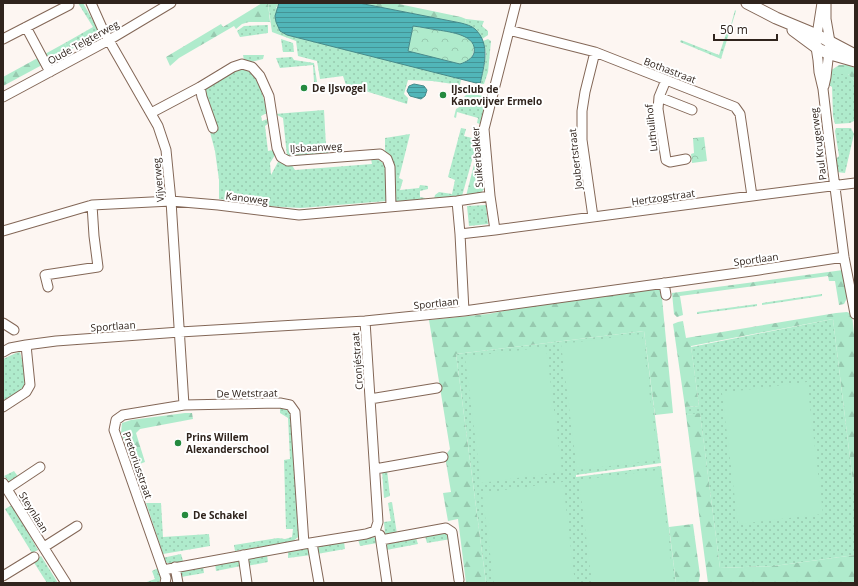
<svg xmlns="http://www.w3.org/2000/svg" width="858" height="586" font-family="'Open Sans',sans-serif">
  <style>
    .grass { fill: url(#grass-dots) }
    .forest { fill: url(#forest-firs) }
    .park { fill: url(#park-crowns) }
    .pitch { fill: #afebcc }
    .water { fill: url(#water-rules); stroke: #478a8a; fill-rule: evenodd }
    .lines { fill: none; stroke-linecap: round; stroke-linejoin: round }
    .minor-casing { stroke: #836757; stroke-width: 11 }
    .tertiary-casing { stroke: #836757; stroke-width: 13 }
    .minor { stroke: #fff; stroke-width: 9 }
    .tertiary { stroke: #fff; stroke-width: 11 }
    .poi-dot { fill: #248a3f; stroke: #fff; stroke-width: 1.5 }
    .labels { text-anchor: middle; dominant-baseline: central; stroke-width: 4; stroke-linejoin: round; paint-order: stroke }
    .street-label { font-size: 10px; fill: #30241d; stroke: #fff }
    .poi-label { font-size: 10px; font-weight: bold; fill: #30241d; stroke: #fff; text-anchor: start }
  </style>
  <defs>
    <pattern id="grass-dots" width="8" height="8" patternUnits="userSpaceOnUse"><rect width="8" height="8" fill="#afebcc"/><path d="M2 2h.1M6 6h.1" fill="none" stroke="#97c9af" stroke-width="1.8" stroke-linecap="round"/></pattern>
    <pattern id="forest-firs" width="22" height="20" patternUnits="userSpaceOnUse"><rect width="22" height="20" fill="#afebcc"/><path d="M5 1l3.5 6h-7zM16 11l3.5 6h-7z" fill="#97c9af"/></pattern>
    <pattern id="park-crowns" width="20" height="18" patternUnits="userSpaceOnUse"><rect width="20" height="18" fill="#afebcc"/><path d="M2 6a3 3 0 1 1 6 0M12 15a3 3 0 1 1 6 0" fill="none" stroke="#97c9af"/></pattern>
    <pattern id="water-rules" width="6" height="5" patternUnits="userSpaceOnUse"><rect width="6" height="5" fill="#51b6b9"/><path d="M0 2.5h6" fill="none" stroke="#449496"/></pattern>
  </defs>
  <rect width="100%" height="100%" fill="#fdf6f2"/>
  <path class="grass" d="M78,3H83L100,33L68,51L65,43L93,27Z
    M268,3H279L276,8L461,80L460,85L432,81L408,80L404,94L408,98L407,104L346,85L343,76L320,79L317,61L298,56L296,41L272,32Z
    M735,10L736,11L721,59L680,42L681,40L719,55L726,34L729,32Z
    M466,19L484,21L482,26L488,31V35L482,39L475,29L461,23H465Z
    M268,25V33L240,37L237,31L244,26Z
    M281,39L293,43L294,52H283Z
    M488,39L491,41L488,72L484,84H480L484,68L486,53L483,41Z
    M243,55H264L263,59L251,62L249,61L244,60Z
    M292,57L294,60L314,63L317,82H314L313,65L280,68L276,58Z
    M239,68C241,69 245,69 248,70C259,78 265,101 267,113L261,116L262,121L270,118V122L265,126L268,151L274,150L275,155L270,163L271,175L279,160L291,164L295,170L372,164L371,159C378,159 382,160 385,167L387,201L301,208L265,206L219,199V180L215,151L210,132L216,130L203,88Z
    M830,74H848L855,82V113L854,121L850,123L835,124L833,116L832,87L829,85Z
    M467,92L486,97L481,123L480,124L477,123L478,118L457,112L456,118L454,117L456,109L461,106L464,97L466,95Z
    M324,110L326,146L329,147V151L328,154L287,156L283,118L275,114Z
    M461,128L466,129L464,136L476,139L478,132H480L462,196L434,199L435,195L439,192L452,194L455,180L448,177Z
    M836,128H851L854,134L845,173L837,172L835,160L839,156L835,131Z
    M410,134L399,178L403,180L400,190L419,188L420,185L428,186V189L420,191V197L425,198L424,200L395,202L394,168L385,154V138Z
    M486,205L488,224L469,226L467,206Z
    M822,294V296L762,305V303Z
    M757,304V306L697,314V312Z
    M833,319L855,499V555L774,566L720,568L700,414L686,415L685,407L699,406L691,347Z
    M644,331L661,463L576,475V477L661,466L676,583H486L456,354Z
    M20,352C22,361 29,382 22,389C17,394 9,397 3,401V359L16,353Z
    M280,408C286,408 289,410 293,415L298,527V537L292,542L235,551L234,545L278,538L285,539L292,537L293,529H286L284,460L290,459L288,418L280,413Z
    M387,470L390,496L384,498L382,471Z
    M14,471L19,478L13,482L9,481L4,476Z
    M392,502L397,534L387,536L385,534L384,522L391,521L388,503Z
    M146,503H161L163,537L209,534L210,546L163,554Z
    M12,505L38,550L32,553L5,509Z
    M445,532L449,533L451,539L427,543L425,536Z
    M372,537L377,538V543L360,546L358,539Z
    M416,538L418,544L386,550V545L390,543Z
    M344,542L345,549L317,554L316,549L318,546Z
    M309,547L311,555L288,558V550Z
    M181,554L183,561C173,564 168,566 162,558Z
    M267,555L268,562L247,566V558Z
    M41,556L58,583H47L33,561Z
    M239,559L241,566L216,571L215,563Z
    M203,566L204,573L181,577L180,572L182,569Z
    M158,568L162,578L160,580L159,583H144L155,579L152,571Z"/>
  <path class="forest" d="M262,3H268L270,22H249L242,24L236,29L234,26L179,58L170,66L166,57L221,24L223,27Z
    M359,3H394L461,17L466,19L465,23H461Z
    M65,43L68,51L3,86V77Z
    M839,65H848L855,68V82L848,74H830V71Z
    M481,137L484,180V189L480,194L466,196Z
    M843,270L847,298L844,304L839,305L835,281H829L828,276L680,296L683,315L677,317L674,314L672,293Z
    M661,288L673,413L655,415L644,331L456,354L486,583H466L458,519L448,521L443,493L451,492L445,456L450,449L429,320L488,314L519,308Z
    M847,312L852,314L855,344V499L833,319L691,346L699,406L685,407L673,324L678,322L683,321L686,338L836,313Z
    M185,413H192L193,419L140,429L136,433L145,462L134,466L121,433L122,423L131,420Z
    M700,413L720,568L774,566L855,555V583H708L686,415Z
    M693,524L700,575L699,581L698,583H676L669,527Z"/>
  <path class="park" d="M413,26L458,33L468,38L474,45C474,56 471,61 460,64L408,51Z
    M704,137L707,161L692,163L691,154L694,153L693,138Z"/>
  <path class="pitch" d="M642,334L658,460L577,470L561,344Z
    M546,347L562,472L481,483L465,357Z
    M807,382L823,514L738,524L722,393Z
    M659,470L674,583H592L579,480Z
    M563,482L575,583H494L482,493Z"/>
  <path class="water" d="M279,3H359L461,23C465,24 472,26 475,29C491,44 484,66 480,84L287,35L280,31L276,22L275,16ZM413,26C422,27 430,29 438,30C450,32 478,35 474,53C472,59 466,62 460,64L408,51Z
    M414,84L424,86L427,90L425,96L421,99L410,96L407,91L409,86Z"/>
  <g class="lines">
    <defs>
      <path id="minor" d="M91,3L103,30L158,126L166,150L171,201L184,405L280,403L290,405L295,412L304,544
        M822,3L817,35L816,47L818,60L819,72L823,89L830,149L844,257L855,314
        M26,27L50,72
        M509,30L595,52L735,107L740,114L752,196
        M3,39L69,5
        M666,80L659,97L658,109L666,160L670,162L686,159
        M824,86L826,77L830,42L826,19V3
        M200,87L202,97L213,128
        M3,97L109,40L171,3
        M659,97L692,110
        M151,113L200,87L233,67L242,64L252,67L260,76L269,96L277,148L281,157L288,161L380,154L387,159L390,167L391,207
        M457,201L460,234L464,311
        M593,217L582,140V111L585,92L595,52
        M495,230L752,196L855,183
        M3,231L92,205L171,201L218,205L299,215L457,201L490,196
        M460,234L495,230L490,196L484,129L516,3
        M664,283L666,295
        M48,287L45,275L98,267L94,236L92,205
        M3,323L14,330
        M3,352L10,348L26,345L56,341L180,332L365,321L464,311L759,270L844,257
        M370,399L437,388
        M3,407L26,392L30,385L26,345
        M375,469L443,457
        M3,483L66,583
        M7,489L40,467
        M380,535L387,583
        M381,540L446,528L452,532L459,580
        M312,543L319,583
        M44,547L77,526
        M243,555L247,583
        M175,567L178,583
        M163,570L304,544L366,534L375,531L378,522L365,321
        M3,576L34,557
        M165,583L166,578L114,430L116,420L123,415L184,405"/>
      <path id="tertiary" d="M747,3L776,18L817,35L855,55
        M793,30L820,50L834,55L855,61"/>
    </defs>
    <use href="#minor" class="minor-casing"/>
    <use href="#tertiary" class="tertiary-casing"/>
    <use href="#minor" class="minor"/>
    <use href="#tertiary" class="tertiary"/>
  </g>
  <g class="poi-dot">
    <circle cx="304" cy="88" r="4"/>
    <circle cx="443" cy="95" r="4"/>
    <circle cx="178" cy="443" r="4"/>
    <circle cx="185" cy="515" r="4"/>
  </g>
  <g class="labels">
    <g class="street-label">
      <text transform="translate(83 42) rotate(-29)">Oude Telgterweg</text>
      <text transform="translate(670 70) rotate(21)">Bothastraat</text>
      <text transform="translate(651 128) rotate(-96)">Luthulihof</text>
      <text transform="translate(818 144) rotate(-97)">Paul Krugerweg</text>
      <text transform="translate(316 147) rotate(-3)">IJsbaanweg</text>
      <text transform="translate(477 157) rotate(-94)">Suikerbakker</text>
      <text transform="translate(575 159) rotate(-96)">Joubertstraat</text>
      <text transform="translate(158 180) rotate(-95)">Vijverweg</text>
      <text transform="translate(663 197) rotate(-8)">Hertzogstraat</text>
      <text transform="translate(247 198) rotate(7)">Kanoweg</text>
      <text transform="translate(756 259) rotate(-8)">Sportlaan</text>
      <text transform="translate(436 303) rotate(-6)">Sportlaan</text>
      <text transform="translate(113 326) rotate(-4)">Sportlaan</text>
      <text transform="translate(357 361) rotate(-94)">Cronjéstraat</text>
      <text transform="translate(247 393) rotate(-1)">De Wetstraat</text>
      <text transform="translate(138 465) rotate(71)">Pretoriusstraat</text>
      <text transform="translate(34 512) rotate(58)">Steynlaan</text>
    </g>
    <g class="poi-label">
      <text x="312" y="88">De IJsvogel</text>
      <text x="451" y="89">IJsclub de<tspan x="451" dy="12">Kanovijver Ermelo</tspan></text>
      <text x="186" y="437">Prins Willem<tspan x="186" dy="12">Alexanderschool</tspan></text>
      <text x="193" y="515">De Schakel</text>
    </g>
  </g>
  <rect width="858" height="586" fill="none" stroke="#30241d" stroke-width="8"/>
  <path d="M714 34v6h63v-6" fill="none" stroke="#30241d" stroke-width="2"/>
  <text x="720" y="34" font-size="12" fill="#30241d" stroke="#ffffff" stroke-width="3" paint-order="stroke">50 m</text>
</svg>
